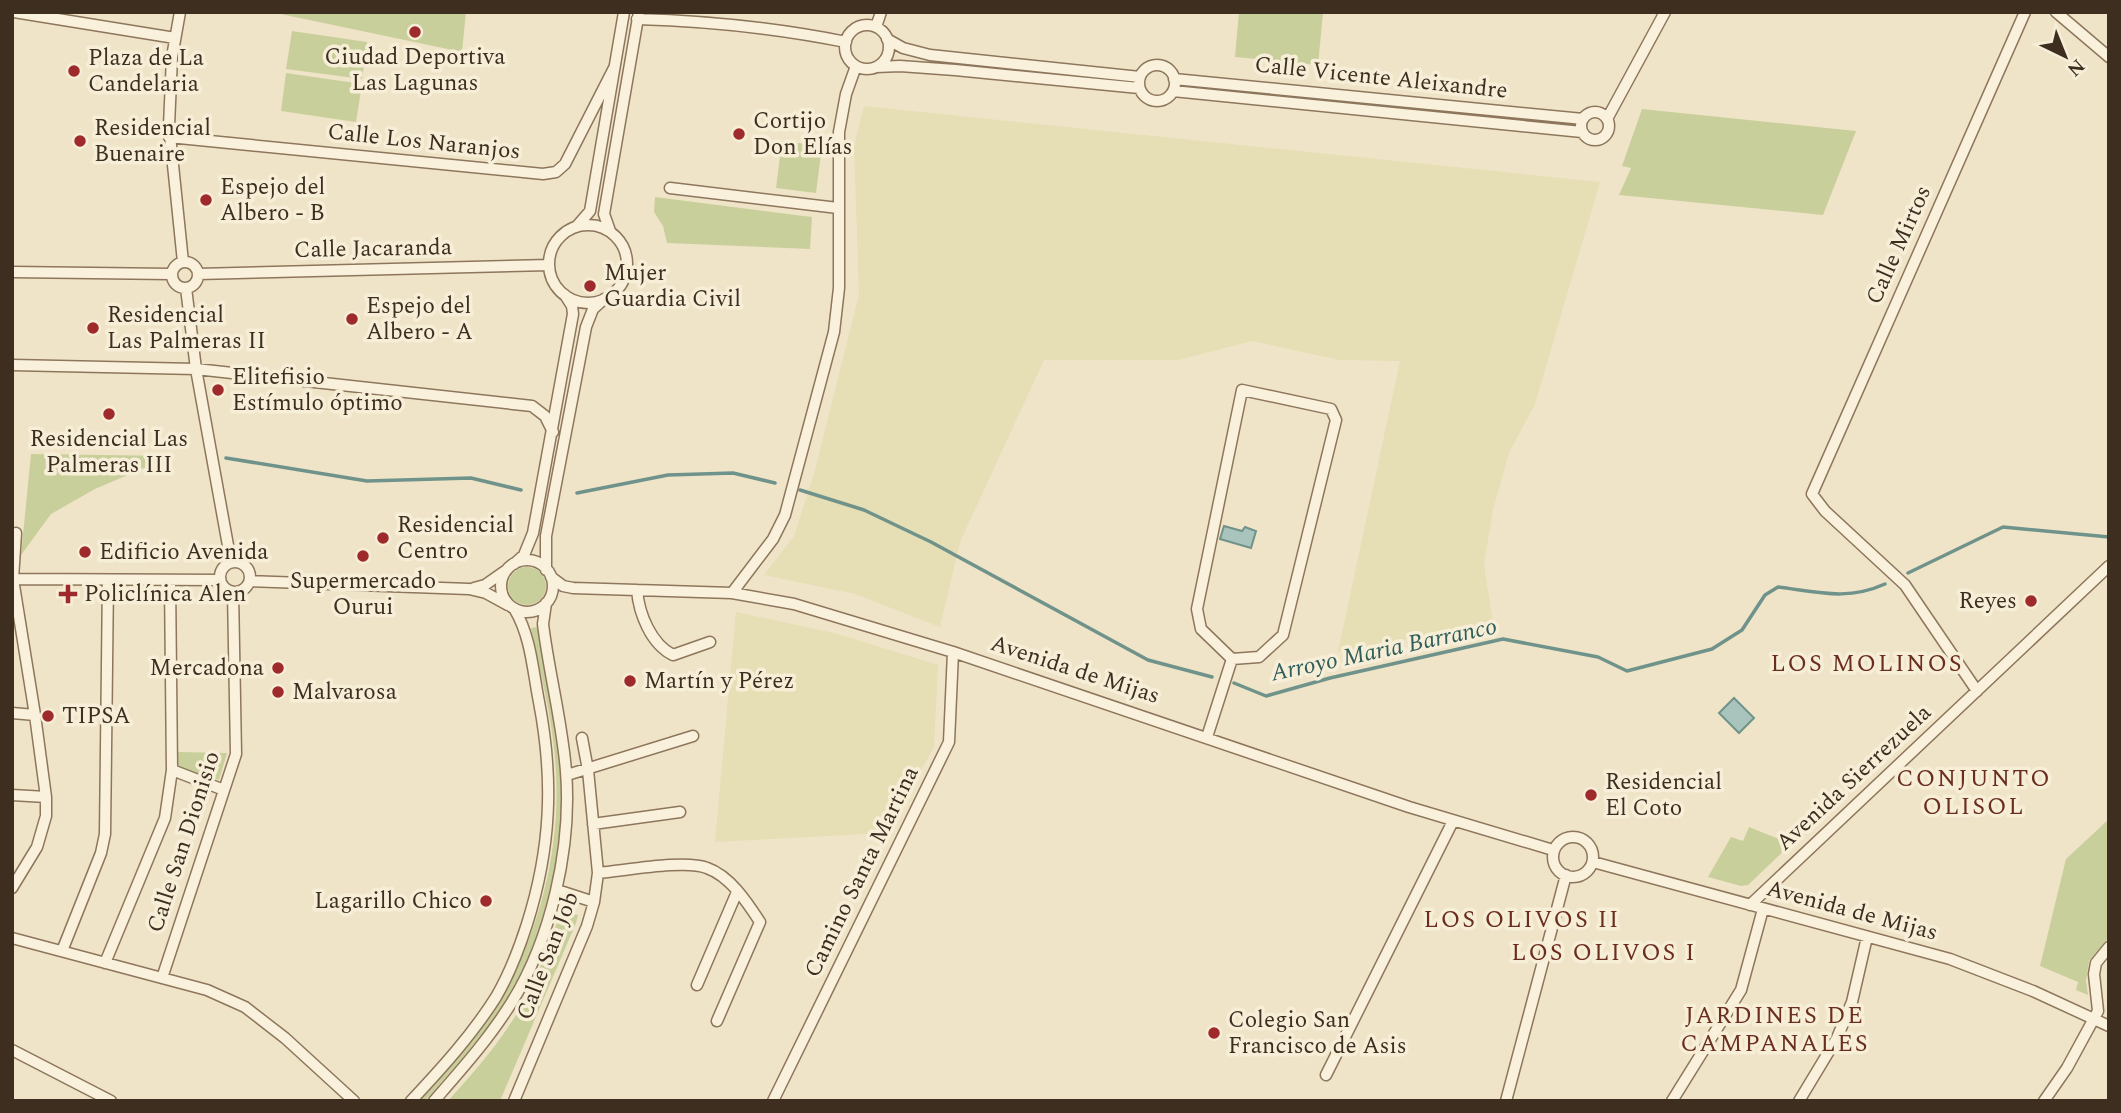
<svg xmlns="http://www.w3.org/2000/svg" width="2121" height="1113" font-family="Spectral,serif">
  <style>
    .farmland { fill: #e6deb5 }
    .green { fill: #c9cf9b }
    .water { fill: #a9c4bc; stroke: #6f938a; stroke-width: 2 }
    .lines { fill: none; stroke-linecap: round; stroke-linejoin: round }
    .stream { stroke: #6f938a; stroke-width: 3.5 }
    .minor-casing { stroke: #8d765c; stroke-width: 13 }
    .minor { stroke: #faf1dc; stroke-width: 10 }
    .poi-dot { fill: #9e2a2b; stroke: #f7eed8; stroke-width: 2.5 }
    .labels { text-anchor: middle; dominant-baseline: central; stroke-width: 7; stroke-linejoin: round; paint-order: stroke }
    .poi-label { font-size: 23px; fill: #3d2e20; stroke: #f7eed8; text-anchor: start }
    .street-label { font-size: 23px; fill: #3d2e20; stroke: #f7eed8 }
    .water-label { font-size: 24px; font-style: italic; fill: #2f5d5a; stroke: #f7eed8 }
    .neighbourhood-label { font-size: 24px; letter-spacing: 2px; fill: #6b2e1e; stroke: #f7eed8 }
  </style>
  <rect width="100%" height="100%" fill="#f0e4c8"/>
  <path class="farmland" d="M864,106L1600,182L1535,404L1509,453L1493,510L1484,565L1493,623L1338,652L1400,361L1339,360L1252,341L1178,360H1044L960,542L940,627L855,594L764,575L794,536L814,474L859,295L854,146Z
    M736,612L838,634L938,665L934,747L886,833L715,842Z"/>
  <path class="green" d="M271,12H466L462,52Z
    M1239,12L1323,13L1318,65L1235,57Z
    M292,31L367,42L362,79L286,69Z
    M286,73L362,84L356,122L281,111Z
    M1642,109L1856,131L1823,215L1619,195L1631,168L1622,166Z
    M782,141L822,146L816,193L776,188Z
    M655,197L812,217L810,249L667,243L663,226L654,212Z
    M31,454L172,456L95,489L51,514L21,555Z
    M508 586a19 19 0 1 1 38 0a19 19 0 1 1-38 0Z
    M537,627C545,666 555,706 559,747C569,829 550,932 505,1002C483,1038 453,1069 425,1101H419C448,1068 480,1035 502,996C544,923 564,833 554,749C550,708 539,668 531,628Z
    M178,752L227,753L219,780L177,768Z
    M2109,819V937L2089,961L2086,981L2088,995L2076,990L2078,982L2040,966L2066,859Z
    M1749,827L1791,844L1748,885L1741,886L1708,877L1731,837L1743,841Z
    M570,913L578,915L576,923L500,1101H448C476,1070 504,1038 524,1001C538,975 548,948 558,920L562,915Z"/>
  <path class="water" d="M1224,526L1242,531L1245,527L1256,531L1251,548L1220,539Z
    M1734,698L1754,718L1739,733L1719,713Z"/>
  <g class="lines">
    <path class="stream" d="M226,458L367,481L471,478L521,490
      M800,490L864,510L931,542L1148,660L1212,677
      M577,493L668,475L733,473L775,483
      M1908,573L2003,527L2109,537
      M1234,683L1266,696L1330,678L1503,639L1598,657L1627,671L1712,649L1742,630L1765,595L1778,587C1818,592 1847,601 1885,584"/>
    <defs>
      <path id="minor" d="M14,12L175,38
        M180,12L172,57L169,126L183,262
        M2056,12L2109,57
        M637,19C707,21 777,28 846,42
        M845 47a22 22 0 1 1 44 0a22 22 0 1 1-44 0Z
        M876,27L881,12
        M887,39L903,48L930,55L1140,77
        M1139 83a18 18 0 1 1 36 0a18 18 0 1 1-36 0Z
        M876,67L900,66L955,70L1139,88
        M1174,79L1583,119
        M1173,91L1582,132
        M1581 126a14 14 0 1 1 28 0a14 14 0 1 1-28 0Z
        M1607,119L1665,12
        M169,137L543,174L556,172L565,164L614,68
        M670,188L838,208
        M549 264a39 39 0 1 1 78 0a39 39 0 1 1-78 0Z
        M577,226L590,211L624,12
        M610,231L604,214L639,12
        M172 275a13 13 0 1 1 26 0a13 13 0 1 1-26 0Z
        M12,272L171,274
        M198,274L549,265
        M186,288L196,369L231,562
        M12,365L196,369L532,406L545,416L553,432
        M1242,390L1331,409L1336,420L1283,635L1259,657L1232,659L1201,629L1197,609Z
        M501 586a26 26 0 1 1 52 0a26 26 0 1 1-52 0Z
        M220 577a15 15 0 1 1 30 0a15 15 0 1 1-30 0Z
        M514,564L524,555L533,533L573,314L572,306L565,295
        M546,570V536L586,327L593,309L604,299
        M551,577L563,586L573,588L732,593L794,604L953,652L1409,807L1553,850
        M12,579L220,580
        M250,581L469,589L486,593L508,605
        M474,588L485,585L505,571
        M637,590C639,614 651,644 673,655L710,642
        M732,593L773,539L785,515L834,332L839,288V132L846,94L856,66
        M1977,691L1905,585L1825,511L1812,494L2025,12
        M12,713L35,715
        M1207,737L1232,659
        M172,770L224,790
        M567,775L693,736
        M12,795L46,797
        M593,824L680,812
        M1553 857a20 20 0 1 1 40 0a20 20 0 1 1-40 0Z
        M1593,862L1950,959L2033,991L2109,1026
        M598,873C624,871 685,859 707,868C730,876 747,902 760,922L717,1021
        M12,888L37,847L46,816V797L35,715L13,579L16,533
        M557,890L594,902
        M1750,905L2109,566
        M12,938L207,990L245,1007L285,1038L354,1101
        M62,951L101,853L105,834L108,580
        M105,963L165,818L172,770L170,581
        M162,978L236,754L233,592
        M697,985L737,892
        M12,1050L111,1101
        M1326,1075L1453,821
        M411,1101C441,1069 472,1035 496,997C509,975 519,949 527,924C551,848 554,780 539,702C533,672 531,637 515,610
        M434,1101C461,1070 488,1040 510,1005C551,941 572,847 566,771C562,721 549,673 543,624L546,603
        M514,1101L587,926L594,902L598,873L588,770L582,738
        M773,1101L949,742L953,652
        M1506,1101L1566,875
        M1672,1101L1741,990L1763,909
        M1799,1101L1837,1038L1852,1002L1867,937
        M2044,1101L2067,1068L2098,1011L2094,974L2096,963L2109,947"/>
    </defs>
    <use href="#minor" class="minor-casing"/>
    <use href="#minor" class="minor"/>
  </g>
  <g class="poi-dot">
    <circle cx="415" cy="32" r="7"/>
    <circle cx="74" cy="71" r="7"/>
    <circle cx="739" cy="134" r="7"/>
    <circle cx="80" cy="141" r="7"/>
    <circle cx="206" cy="200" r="7"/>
    <circle cx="590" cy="286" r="7"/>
    <circle cx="352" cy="319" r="7"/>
    <circle cx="93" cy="328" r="7"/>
    <circle cx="218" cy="390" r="7"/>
    <circle cx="109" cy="414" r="7"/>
    <circle cx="383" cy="538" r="7"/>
    <circle cx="85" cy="552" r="7"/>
    <circle cx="363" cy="556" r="7"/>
    <path d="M64.5 583.5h7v7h7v7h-7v7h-7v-7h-7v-7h7z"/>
    <circle cx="2031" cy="601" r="7"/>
    <circle cx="278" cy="668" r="7"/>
    <circle cx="630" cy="681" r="7"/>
    <circle cx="278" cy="692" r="7"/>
    <circle cx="48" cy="716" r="7"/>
    <circle cx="1591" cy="795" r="7"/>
    <circle cx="486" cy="901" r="7"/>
    <circle cx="1214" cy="1033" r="7"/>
  </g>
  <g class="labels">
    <g class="poi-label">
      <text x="415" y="57" text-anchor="middle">Ciudad Deportiva<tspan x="415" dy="26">Las Lagunas</tspan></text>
      <text x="88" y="58">Plaza de La<tspan x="88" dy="26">Candelaria</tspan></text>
      <text x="753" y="121">Cortijo<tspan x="753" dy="26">Don Elías</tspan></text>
      <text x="94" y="128">Residencial<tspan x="94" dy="26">Buenaire</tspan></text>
      <text x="220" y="187">Espejo del<tspan x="220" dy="26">Albero - B</tspan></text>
      <text x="604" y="273">Mujer<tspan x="604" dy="26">Guardia Civil</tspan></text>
      <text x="366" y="306">Espejo del<tspan x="366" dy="26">Albero - A</tspan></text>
      <text x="107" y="315">Residencial<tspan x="107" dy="26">Las Palmeras II</tspan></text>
      <text x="232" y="377">Elitefisio<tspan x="232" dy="26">Estímulo óptimo</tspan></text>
      <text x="109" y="439" text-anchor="middle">Residencial Las<tspan x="109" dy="26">Palmeras III</tspan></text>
      <text x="397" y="525">Residencial<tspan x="397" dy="26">Centro</tspan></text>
      <text x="99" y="552">Edificio Avenida</text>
      <text x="363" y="581" text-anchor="middle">Supermercado<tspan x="363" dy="26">Ourui</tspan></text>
      <text x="84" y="594">Policlínica Alen</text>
      <text x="2017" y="601" text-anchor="end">Reyes</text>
      <text x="264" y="668" text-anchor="end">Mercadona</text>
      <text x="644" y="681">Martín y Pérez</text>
      <text x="292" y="692">Malvarosa</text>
      <text x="62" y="716">TIPSA</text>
      <text x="1605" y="782">Residencial<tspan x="1605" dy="26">El Coto</tspan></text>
      <text x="472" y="901" text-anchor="end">Lagarillo Chico</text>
      <text x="1228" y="1020">Colegio San<tspan x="1228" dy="26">Francisco de Asis</tspan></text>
    </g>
    <g class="street-label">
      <text transform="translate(1381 78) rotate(6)">Calle Vicente Aleixandre</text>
      <text transform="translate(424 142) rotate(6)">Calle Los Naranjos</text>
      <text transform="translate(1899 245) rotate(-66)">Calle Mirtos</text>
      <text transform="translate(373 249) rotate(-1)">Calle Jacaranda</text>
      <text transform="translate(1075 670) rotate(18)">Avenida de Mijas</text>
      <text transform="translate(1854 778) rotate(-43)">Avenida Sierrezuela</text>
      <text transform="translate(184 842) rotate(-72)">Calle San Dionisio</text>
      <text transform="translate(862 872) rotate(-64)">Camino Santa Martina</text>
      <text transform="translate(1852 911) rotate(15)">Avenida de Mijas</text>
      <text transform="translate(548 956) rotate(-69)">Calle San Job</text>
    </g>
    <g class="water-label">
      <text transform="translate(1384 650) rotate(-12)">Arroyo Maria Barranco</text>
    </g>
    <g class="neighbourhood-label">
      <text x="1867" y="664">LOS MOLINOS</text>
      <text x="1974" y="779">CONJUNTO<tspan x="1974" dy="28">OLISOL</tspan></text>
      <text x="1522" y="920">LOS OLIVOS II</text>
      <text x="1604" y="953">LOS OLIVOS I</text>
      <text x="1775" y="1016">JARDINES DE<tspan x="1775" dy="28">CAMPANALES</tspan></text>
    </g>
  </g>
  <rect width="2121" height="1113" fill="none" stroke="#3d2e20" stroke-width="28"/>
  <g transform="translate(2065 56) rotate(137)" stroke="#f7eed8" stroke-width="5" paint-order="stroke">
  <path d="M0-5L12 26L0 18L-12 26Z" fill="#3d2e20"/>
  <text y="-10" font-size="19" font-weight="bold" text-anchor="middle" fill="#3d2e20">N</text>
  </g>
</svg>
